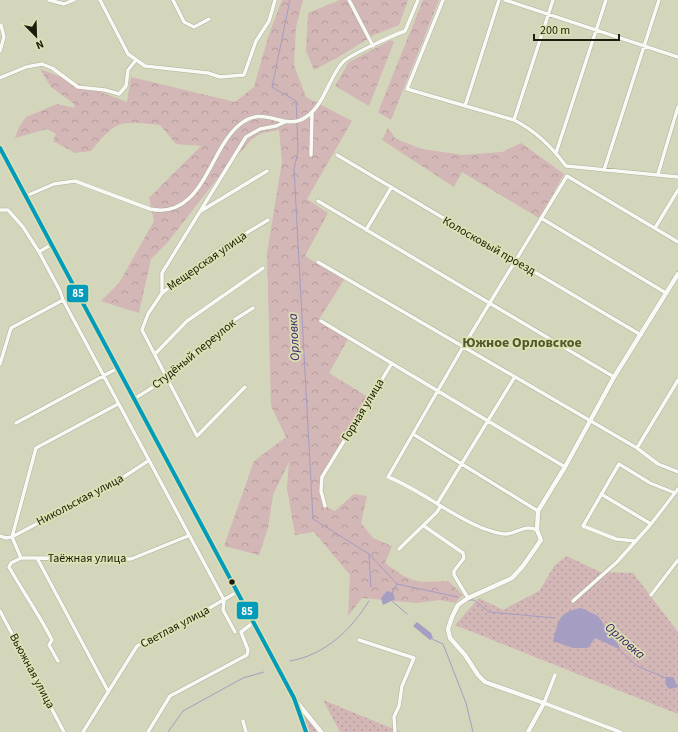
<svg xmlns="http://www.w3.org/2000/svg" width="678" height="732" font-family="'Source Sans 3',sans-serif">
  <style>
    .grass { fill: url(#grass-dots) }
    .forest { fill: url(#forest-crowns) }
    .water { fill: #a59dc2 }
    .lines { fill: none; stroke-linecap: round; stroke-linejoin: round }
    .stream { stroke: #a59dc2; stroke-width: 1 }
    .street-casing { stroke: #adae9a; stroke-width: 4.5 }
    .secondary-casing { stroke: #adae9a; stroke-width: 5.5 }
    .street { stroke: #f9f9f5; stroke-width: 3.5 }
    .secondary { stroke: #f9f9f5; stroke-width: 4.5 }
    .bus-1-casing { stroke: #dde1b2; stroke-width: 7 }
    .bus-1 { stroke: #039bbb; stroke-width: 4 }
    .bus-dot { fill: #1c1e0c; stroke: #dde1b2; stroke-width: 1.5 }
    .labels { text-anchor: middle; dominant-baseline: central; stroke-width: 3.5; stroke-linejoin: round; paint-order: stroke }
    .street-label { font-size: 12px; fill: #1c1e0c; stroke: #dde1b2 }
    .water-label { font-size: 13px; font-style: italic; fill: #39216d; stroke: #dde1b2 }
    .quarter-label { font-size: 14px; font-weight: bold; fill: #54572c; stroke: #dde1b2 }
    .line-badge { stroke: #dde1b2; stroke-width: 1.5 }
    .badge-label { font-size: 11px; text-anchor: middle; font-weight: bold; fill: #fff }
  </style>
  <defs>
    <pattern id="grass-dots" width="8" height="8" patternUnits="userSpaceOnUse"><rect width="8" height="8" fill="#d3b6b6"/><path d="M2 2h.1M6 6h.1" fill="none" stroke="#b59c9b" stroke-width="1.8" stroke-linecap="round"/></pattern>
    <pattern id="forest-crowns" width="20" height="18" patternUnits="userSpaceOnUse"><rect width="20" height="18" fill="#d3b6b6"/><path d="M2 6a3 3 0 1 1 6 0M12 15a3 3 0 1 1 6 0" fill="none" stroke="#b59c9b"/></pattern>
  </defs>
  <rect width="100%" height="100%" fill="#d4d6bc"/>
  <path class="grass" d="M567,556L600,572L633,573L678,632V714L455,625L479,598L503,610L539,591L555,565Z
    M323,700L401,732H340Z
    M298,704L319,732H308Z"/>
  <path class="forest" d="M282,0H303L296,27L294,65L306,97L352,121L307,199L328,213L305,256L344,280L318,321L348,339L329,373L368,397L321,477L319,491L325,506L335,511L354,494L367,496L361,523L373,538L392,546L385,563C412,583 415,583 448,581L463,595L455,603L440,600L417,603L362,598L348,616L350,575L314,532L295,535L287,488L289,462L273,495L268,528L259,555L224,546L254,461L286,437L271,406L267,253L282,162L279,130L262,133L252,139L216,180L168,242L151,259L139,313L101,301L119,283L154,221L149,198L201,146L176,144L160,125C120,121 117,119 91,151L75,153L53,141L56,134L47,129L15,138L19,127L26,117L57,104L75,108L73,103L51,87L40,69L127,102L131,77L235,102L254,87L268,37Z
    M340,0H408L399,25L374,35L337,58L314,70L306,51L308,13Z
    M423,0H439L391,120L378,112Z
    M391,40L394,42L369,106L335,86L349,62Z
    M388,128L396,139L422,149L463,155L502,152L521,143L564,174L539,218L462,172L454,187L382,140Z"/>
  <path class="water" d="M387,591L393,593L395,599L383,605L381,598Z
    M581,608L598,616L619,646V649L595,638L588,648H573L553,641C559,620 557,613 581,608Z
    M417,622L431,633L433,638L430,640L413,626Z
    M666,677H673L678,687L670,689C665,686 665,683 666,677Z"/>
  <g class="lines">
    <path class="stream" d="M290,0L272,87L296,101L297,119
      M297,122L298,151L294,169L313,519L369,554L397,584L458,597
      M369,555L371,587
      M392,594L397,584
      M469,600H474L489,612L555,618
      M392,601L407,614
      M432,639L443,644L466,703L473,732
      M619,649L637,666L666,678
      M290,661C325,655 351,630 369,601
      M168,732L183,711L243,678L264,672"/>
    <defs>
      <path id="street" d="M49,0L64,4L74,0
        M100,0L128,54L145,66L208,73L220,77L244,75L256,41L269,21L275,0
        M173,0L184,22L194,27L209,19
        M349,0L373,46
        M443,0L407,89L514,120C536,131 552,147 566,166L678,177
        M505,0L678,57
        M0,51L4,37L1,25
        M0,78L26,67L42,64L52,68L78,87L105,90L119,94L126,86L128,70L136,60
        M465,106L499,0
        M514,120L553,0
        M556,153L606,0
        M311,155L312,113
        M337,155L641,335
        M604,170L659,0
        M658,174L678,107
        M26,196L54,184L75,181L150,209C202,220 209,151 238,126C265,102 283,133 306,117C324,106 330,75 343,62C351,54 394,35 405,31L418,0
        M318,201L614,377
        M0,210H8L23,227L39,252
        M201,211L267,171
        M541,218L666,293
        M655,228L678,190
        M366,230L391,188
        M318,262L637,448L658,464L678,472
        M162,293V273L246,137L260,129L276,126L285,122
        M63,300L224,600L223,610L235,632
        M321,321L565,467
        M155,354L187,321L263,268
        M0,364L11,328L63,300L60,291L39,252L52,244
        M245,387L197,436L142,330L148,314L162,293L217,251L268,220
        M134,399L166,379L203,344L231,322L253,308
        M16,423L118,368
        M413,434L538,511
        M637,448L678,380
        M601,494L651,524
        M437,504L514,378
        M325,506L321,491L322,477L392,363
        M424,526L463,553L464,558L454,571V575L468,598
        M537,530C524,524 517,534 505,534C498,534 488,530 482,528C448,514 421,490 388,477L463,347L567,176L678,242
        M0,536L6,538L12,537L122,478L148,461
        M12,537L36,448L118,404
        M12,537L21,558
        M635,541L616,539L583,526L619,464L650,483L675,493
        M399,549L437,512L440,507
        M37,558L108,691
        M651,595L678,560
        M573,601L617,562L651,524L678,489
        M0,611L64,732
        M359,640L414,658L402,686L399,706L394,717L395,732
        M58,661L49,645L52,640C39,614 23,592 9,567L11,563L21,558H37L131,559L188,536
        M555,675L544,703L620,732
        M243,721L246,732
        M83,732L137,646L194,617L237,592
        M148,732L170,696L247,655L248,650L241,632L254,622"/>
      <path id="secondary" d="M0,148L294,698L306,732
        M296,701L321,732
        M528,732L544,703L485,682L478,675L465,655L450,638L448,629L452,617L458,605L468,598L512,578L523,566L541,540L537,530L538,511L565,467L614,377L678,274"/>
    </defs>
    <use href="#street" class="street-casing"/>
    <use href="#secondary" class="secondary-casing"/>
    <use href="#street" class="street"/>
    <use href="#secondary" class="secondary"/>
    <defs>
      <path id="bus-1" d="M0,148L294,698L306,732"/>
    </defs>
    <use href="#bus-1" class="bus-1-casing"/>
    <use href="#bus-1" class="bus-1"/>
  </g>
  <circle class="bus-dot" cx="232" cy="582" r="3.5"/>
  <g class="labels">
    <g class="street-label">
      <text transform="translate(489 246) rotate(30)">Колосковый проезд</text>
      <text transform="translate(207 261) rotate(-35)">Мещерская улица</text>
      <text transform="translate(194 354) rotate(-39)">Студёный переулок</text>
      <text transform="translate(363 410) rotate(-59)">Горная улица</text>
      <text transform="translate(80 500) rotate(-28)">Никольская улица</text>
      <text x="87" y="558">Таёжная улица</text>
      <text transform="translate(175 627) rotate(-28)">Светлая улица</text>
      <text transform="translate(32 671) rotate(62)">Вьюжная улица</text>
    </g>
    <g class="water-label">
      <text transform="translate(294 337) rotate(-93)">Орловка</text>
      <text transform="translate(625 641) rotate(41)">Орловка</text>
    </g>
    <g class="quarter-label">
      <text x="522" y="343">Южное Орловское</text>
    </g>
  </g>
  <g class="line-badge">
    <rect x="66" y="284" width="23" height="19" rx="4" fill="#039bbb"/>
    <rect x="236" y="601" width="23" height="19" rx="4" fill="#039bbb"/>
  </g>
  <g class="badge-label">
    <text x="78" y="297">85</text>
    <text x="247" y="615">85</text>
  </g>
  <g transform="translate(36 36) rotate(157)" stroke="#dde1b2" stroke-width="3" paint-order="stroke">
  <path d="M0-3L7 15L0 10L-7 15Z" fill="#1c1e0c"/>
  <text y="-6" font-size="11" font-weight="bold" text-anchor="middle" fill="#1c1e0c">N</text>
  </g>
  <path d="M534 34v6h85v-6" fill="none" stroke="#1c1e0c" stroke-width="2"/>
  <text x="540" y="34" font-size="12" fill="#1c1e0c" stroke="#dde1b2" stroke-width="3" paint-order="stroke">200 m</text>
</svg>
